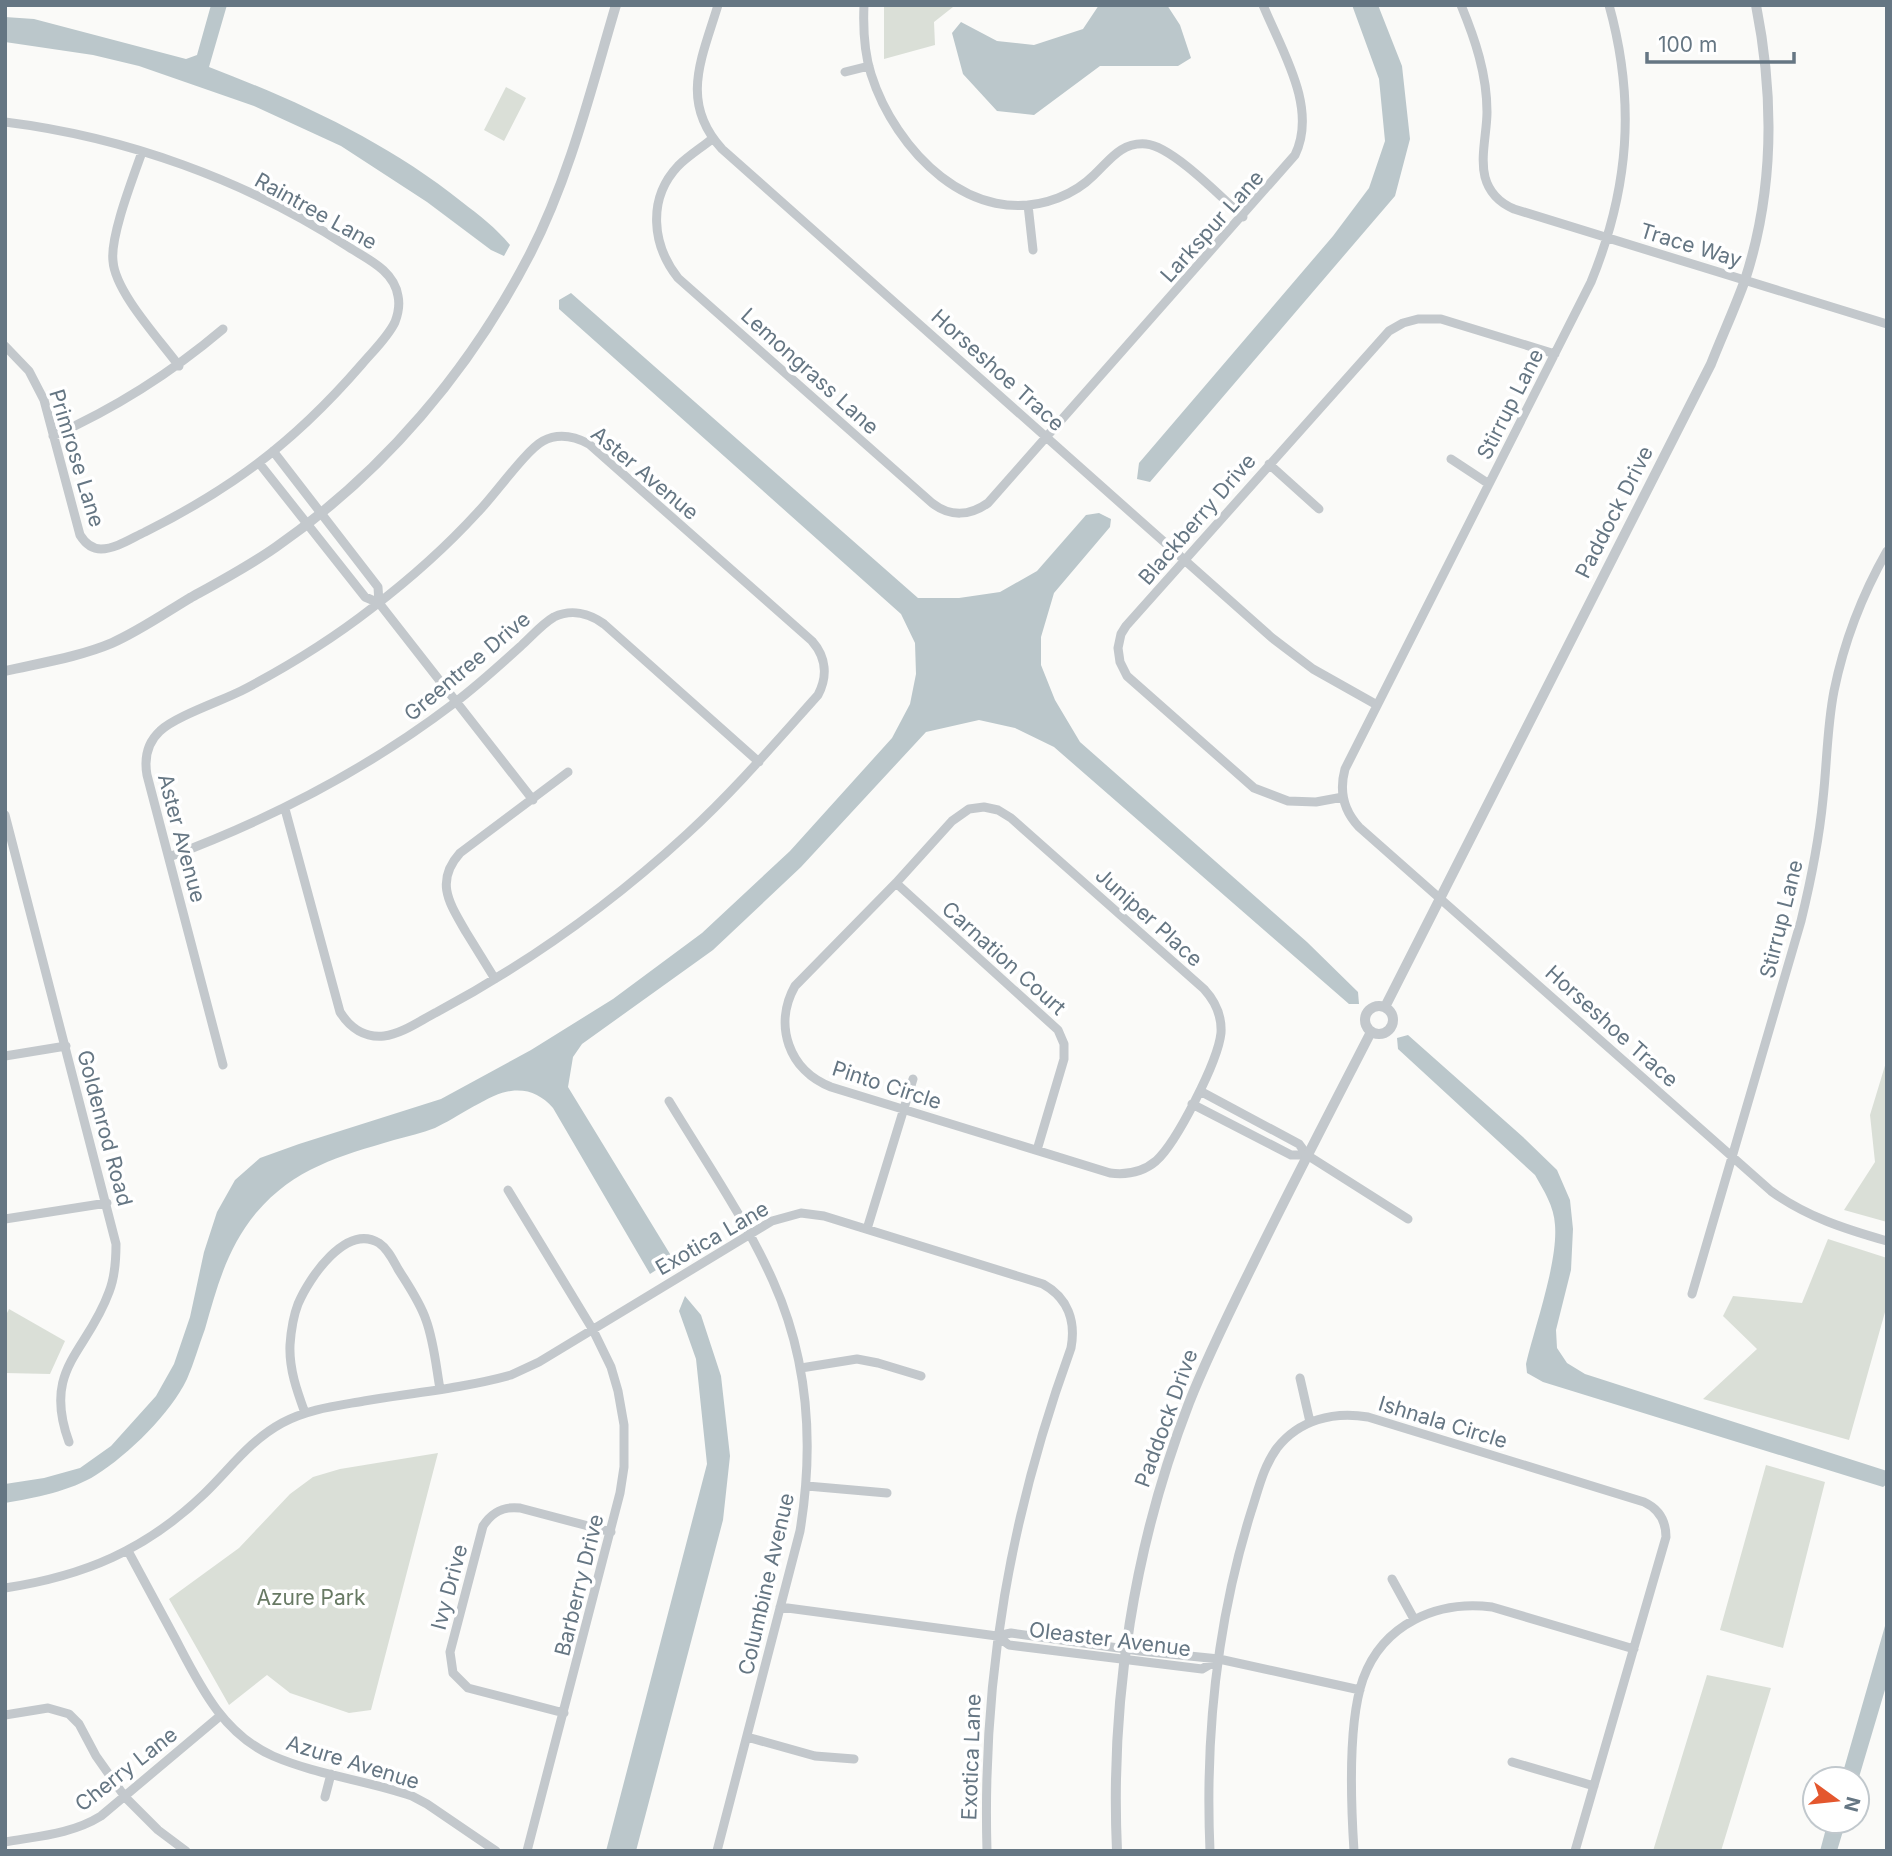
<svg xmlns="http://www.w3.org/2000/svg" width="1892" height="1856" font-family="Inter,sans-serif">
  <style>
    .green { fill: #dadfd7 }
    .water { fill: #bbc7cb }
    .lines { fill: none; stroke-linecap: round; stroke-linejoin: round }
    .minor { stroke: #c3c8cc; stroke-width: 9 }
    .tertiary { stroke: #c3c8cc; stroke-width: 10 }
    .labels { text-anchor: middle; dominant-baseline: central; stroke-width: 7; stroke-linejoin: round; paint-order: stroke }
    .street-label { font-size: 21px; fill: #657683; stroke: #fff }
    .park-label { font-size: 21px; fill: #687a64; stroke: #fff }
  </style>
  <rect width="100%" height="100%" fill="#fafaf8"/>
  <path class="green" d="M884,5H953V7L934,22L935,45L884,59Z
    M506,87L526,98L504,141L484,130Z
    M1887,1059V1222L1844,1210L1875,1162L1870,1115Z
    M1828,1239L1887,1258V1305L1849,1440L1703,1399L1757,1349L1723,1316L1733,1296L1802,1303Z
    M9,1309L65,1341L50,1374L5,1373V1317Z
    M438,1453L371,1710L349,1713L290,1693L267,1675L229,1705L169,1599L239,1548L290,1494L313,1477L340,1469Z
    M1766,1465L1825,1482L1783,1648L1720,1630Z
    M1707,1675L1771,1688L1721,1851H1653Z"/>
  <path class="water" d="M211,5H227L209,67C298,101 387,142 462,202C479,215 496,228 510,245L504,256L491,250L427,202L341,146L254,106L139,66L93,55L5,42V17L34,19L186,59L197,55Z
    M1099,5H1167L1180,25L1191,58L1178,66H1100L1034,115L997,111L963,74L952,33L961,22L997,41L1034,45L1083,29Z
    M1352,5H1378L1402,66L1410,139L1395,196L1150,482L1137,479L1139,463L1333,236L1369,188L1385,141L1379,79Z
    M571,293L918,598H959L1000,592L1037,571L1086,515L1099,513L1111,519L1110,527L1054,593L1041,637V665L1055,700L1080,742L1307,942L1358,992L1359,1004H1349L1054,747L1015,728L979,720L926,732L801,867L713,950L582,1044L573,1057L568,1087L670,1254L667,1263L650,1274L553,1108C541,1095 529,1089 511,1091C493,1092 455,1119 435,1128C422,1133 408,1136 394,1140C340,1156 294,1168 256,1213C227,1248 217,1287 205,1329C199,1345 194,1363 187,1379C171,1413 128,1455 96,1475C71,1491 34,1498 5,1503V1484L44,1478L80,1468L111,1446L156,1396L174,1364L190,1317L204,1252L217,1212L235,1180L260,1158L299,1144L441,1099L531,1050L613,999L702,933L790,851L892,738L910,704L916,674L915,643L901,614L559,309V300Z
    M1408,1035L1523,1137L1557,1170L1570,1200L1573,1229L1571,1270L1556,1330L1557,1348L1567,1363L1585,1374L1887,1471V1484L1883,1487L1543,1382L1527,1373L1526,1364C1535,1326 1558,1262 1555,1225C1554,1206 1544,1191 1535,1175L1398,1049L1397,1038Z
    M685,1296L701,1315L721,1376L730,1456L723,1520L636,1851H606L707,1464L696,1359L679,1311Z
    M1887,1619V1683L1857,1784V1779H1841Z
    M1828,1821H1846L1837,1851H1820Z"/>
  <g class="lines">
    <path class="minor" d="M718,5C702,58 679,102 722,149L1271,637L1313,669L1377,705
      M864,5C863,28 864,52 871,74C895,150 972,231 1058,198C1071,193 1084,185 1094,175C1110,160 1121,142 1146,144C1172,146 1222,198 1243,217
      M1461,5C1475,39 1487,74 1487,112C1487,132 1480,157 1485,177C1489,192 1500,203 1514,209L1887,324
      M1609,5C1636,102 1629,189 1591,282L1345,769C1339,791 1343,810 1359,827L1771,1191C1807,1217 1845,1229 1887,1241
      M845,72L869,66
      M5,122C126,137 245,180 347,246C367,259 394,270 398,296C400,305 398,314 395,322C388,337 373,351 362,364C324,408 281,449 233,481C205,500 175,517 145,532C132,538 116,549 101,549C91,549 85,543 80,535L44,400L29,371L5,346
      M712,139C701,148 688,156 678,166C647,199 652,245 678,278L932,503C950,517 970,516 988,503L1295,155C1318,108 1282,51 1263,5
      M142,152C133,178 110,236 113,261C115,292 160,340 179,366
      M1028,205L1033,250
      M53,436C116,408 171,373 223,329
      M1451,459L1489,484
      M259,463L365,597L379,603L378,587L273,451
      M1269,464L1319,509
      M379,603L533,800
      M1343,797L1316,802L1288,801L1254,788L1127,676L1120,662L1118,648L1121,634L1126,626L1389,331L1403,323L1418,319H1441L1555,354
      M984,807L998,810L1011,818L1204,989C1215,1001 1222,1016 1221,1033C1218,1061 1177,1142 1156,1161C1143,1172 1126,1175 1110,1173L831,1087C789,1071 773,1025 795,986L896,883L952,821L969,809Z
      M5,815L116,1244C116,1261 115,1277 109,1292C87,1353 42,1368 69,1442
      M169,857C271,819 366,770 453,704C477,686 500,665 522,645C532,636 542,624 554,617C571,609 589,613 604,624L759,762
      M896,883L1058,1030L1064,1044V1059L1037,1150
      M495,979C485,963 476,948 466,932C450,904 434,882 460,853L568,772
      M5,1056L66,1046
      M223,1065L147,775C144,758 147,743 160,731C174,717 221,701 241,691C287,667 331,640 372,608C410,579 446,547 478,512C494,496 526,450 543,441C558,433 574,436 589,444L812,641C826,657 828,676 818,695C775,743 734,791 687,834C612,903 527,964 437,1012C421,1020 402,1034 384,1036C365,1038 350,1028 340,1012L285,809
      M1200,1091L1299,1144L1307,1155L1408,1219
      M669,1101C704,1159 745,1218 773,1281C809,1361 814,1446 800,1531L717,1851
      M1192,1104L1291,1155H1307
      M508,1190L593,1330L611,1367L618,1391L624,1425V1467L620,1493L527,1851
      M5,1219L107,1203
      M867,1229L913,1079
      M1692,1294L1801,921C1811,880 1819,840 1823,799C1827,763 1827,727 1834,691C1844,642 1862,595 1887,551
      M801,1368L857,1359L878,1363L921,1376
      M1300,1378L1310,1422
      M305,1413C297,1391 289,1369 290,1345C291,1331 293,1317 298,1304C309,1278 346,1223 379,1243C388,1249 393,1260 398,1269C408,1285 420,1302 426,1320C434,1342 436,1366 440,1389
      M807,1486L887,1493
      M128,1551C144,1581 160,1610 176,1640C200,1686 223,1734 273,1756C317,1775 366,1780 412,1796L427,1804L496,1851
      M1392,1579L1414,1619
      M5,1588C84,1576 146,1550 204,1494C230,1469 249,1441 282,1423C308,1409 336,1406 364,1401C413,1393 464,1388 511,1375L539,1362L772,1221L801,1213L824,1216L1043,1284C1068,1298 1076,1321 1071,1348C1011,1513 982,1675 987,1851
      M780,1607L997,1636L1011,1633L1140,1651L1219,1659L1360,1690
      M997,1636L1009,1645L1202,1669L1219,1659
      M564,1713L468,1688L453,1673L450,1652L483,1526C492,1512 503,1506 520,1508L611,1532
      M5,1715L48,1708L69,1714L79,1724L96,1756L125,1797L158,1830L186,1851
      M747,1737L815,1756L854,1759
      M1512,1762L1594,1786
      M325,1797L331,1774
      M5,1842C39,1836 72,1834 101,1816L220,1716
      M1210,1851C1205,1737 1217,1621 1251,1512C1258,1491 1263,1467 1277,1448C1299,1420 1333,1411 1368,1417L1644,1502C1659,1509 1666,1520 1666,1537L1575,1851
      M1354,1851C1351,1805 1348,1722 1363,1679C1383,1624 1437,1600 1492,1607L1634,1649"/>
    <path class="tertiary" d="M5,671C40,663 79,657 112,643C139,631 165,613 190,598C219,582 249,566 276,547C384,472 470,370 530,254C570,176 591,89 616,5
      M1365 1020a14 14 0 1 1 28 0a14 14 0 1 1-28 0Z
      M1385,1007L1711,364C1722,336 1735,308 1745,280C1774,191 1774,96 1756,5
      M1117,1851C1110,1699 1134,1545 1189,1403C1209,1352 1234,1303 1258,1254C1295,1179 1333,1106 1371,1032"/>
  </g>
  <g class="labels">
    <g class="street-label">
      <text transform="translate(316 211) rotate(29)">Raintree Lane</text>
      <text transform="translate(1212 226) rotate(-48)">Larkspur Lane</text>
      <text transform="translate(1691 245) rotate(17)">Trace Way</text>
      <text transform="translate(998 370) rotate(42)">Horseshoe Trace</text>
      <text transform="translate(810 371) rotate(42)">Lemongrass Lane</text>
      <text transform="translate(1510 404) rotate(-63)">Stirrup Lane</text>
      <text transform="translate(77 458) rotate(73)">Primrose Lane</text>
      <text transform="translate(645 473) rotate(40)">Aster Avenue</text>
      <text transform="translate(1614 512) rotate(-63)">Paddock Drive</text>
      <text transform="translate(1197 519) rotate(-49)">Blackberry Drive</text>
      <text transform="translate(467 666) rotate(-40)">Greentree Drive</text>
      <text transform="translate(182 838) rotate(75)">Aster Avenue</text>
      <text transform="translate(1149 917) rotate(42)">Juniper Place</text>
      <text transform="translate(1781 919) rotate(-76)">Stirrup Lane</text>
      <text transform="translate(1004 958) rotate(42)">Carnation Court</text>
      <text transform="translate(1612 1026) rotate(42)">Horseshoe Trace</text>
      <text transform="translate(887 1085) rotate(18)">Pinto Circle</text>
      <text transform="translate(105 1128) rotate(75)">Goldenrod Road</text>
      <text transform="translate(712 1238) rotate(-30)">Exotica Lane</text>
      <text transform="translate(1166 1418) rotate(-70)">Paddock Drive</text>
      <text transform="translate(1443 1422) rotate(17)">Ishnala Circle</text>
      <text transform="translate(766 1584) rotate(-77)">Columbine Avenue</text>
      <text transform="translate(579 1585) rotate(-76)">Barberry Drive</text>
      <text transform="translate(449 1587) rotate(-75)">Ivy Drive</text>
      <text transform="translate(1110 1639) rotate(7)">Oleaster Avenue</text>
      <text transform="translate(971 1757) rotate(-88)">Exotica Lane</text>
      <text transform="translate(353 1762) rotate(17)">Azure Avenue</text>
      <text transform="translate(126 1769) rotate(-38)">Cherry Lane</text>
    </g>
    <g class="park-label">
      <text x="311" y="1597">Azure Park</text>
    </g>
  </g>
  <rect width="1892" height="1856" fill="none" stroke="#657683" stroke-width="14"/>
  <g transform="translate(1836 1800) rotate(105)"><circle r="33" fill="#ffffff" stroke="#c1c8cd" stroke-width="2"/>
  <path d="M0-5L12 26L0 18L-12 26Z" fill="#e4572e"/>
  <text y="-10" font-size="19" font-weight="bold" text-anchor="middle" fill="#657683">N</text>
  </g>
  <path d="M1647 52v10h147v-10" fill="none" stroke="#657683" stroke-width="3.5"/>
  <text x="1658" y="52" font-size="21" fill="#657683" stroke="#ffffff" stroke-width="5" paint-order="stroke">100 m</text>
</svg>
